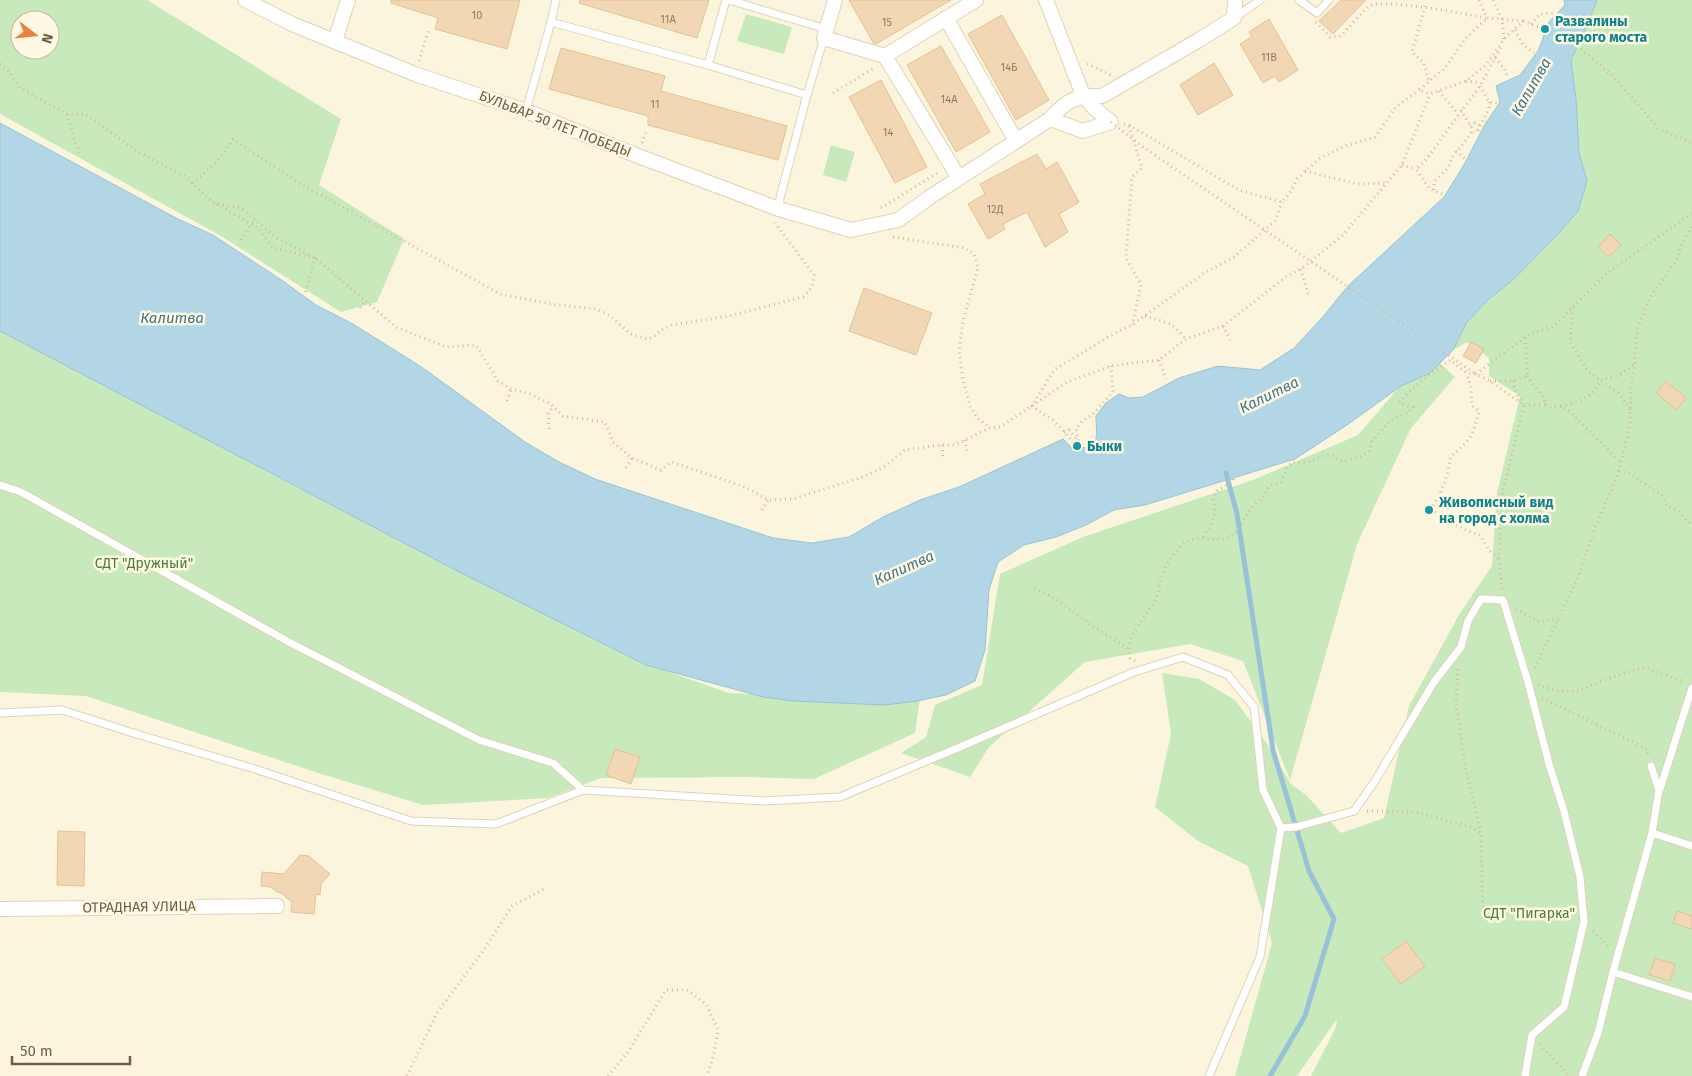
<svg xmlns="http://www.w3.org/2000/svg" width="1692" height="1076" font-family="'Fira Sans',sans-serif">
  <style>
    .green { fill: #c7e9bc; fill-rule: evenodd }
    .water { fill: #b2d6e5; stroke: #98c3d7 }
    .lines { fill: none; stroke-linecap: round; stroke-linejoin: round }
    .stream { stroke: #98c3d7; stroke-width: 5 }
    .building { fill: #f2d7b5; stroke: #e5c095 }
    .lane-casing { stroke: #e0d2ba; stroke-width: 9 }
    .street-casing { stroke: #e0d2ba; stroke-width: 16 }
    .path { stroke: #d6bb99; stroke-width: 3; stroke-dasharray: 1 4; stroke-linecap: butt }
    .lane { stroke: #fff; stroke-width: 7 }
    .street { stroke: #fff; stroke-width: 14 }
    .path-bridge { stroke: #d6bb99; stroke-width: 3; stroke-dasharray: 1 4; stroke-linecap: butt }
    .culture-dot { fill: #0f9aa8; stroke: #fff9e4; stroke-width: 2 }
    .labels { text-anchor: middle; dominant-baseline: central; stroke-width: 5; stroke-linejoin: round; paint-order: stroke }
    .number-label { font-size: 11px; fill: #927c62 }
    .culture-label { font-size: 14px; font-weight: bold; fill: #0d838f; stroke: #fff9e4; text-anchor: start }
    .street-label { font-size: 14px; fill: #725d46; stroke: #fff9e4 }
    .park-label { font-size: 14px; fill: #497e40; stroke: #fff9e4 }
    .water-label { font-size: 15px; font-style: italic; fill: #42758d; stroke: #fff9e4 }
  </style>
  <rect width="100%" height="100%" fill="#fcf5dd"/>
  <path class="green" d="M0,0H147L341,119L319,185L404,239L377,302L341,312L221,236L0,114ZM20,20H50V50H20Z
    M1597,0H1692V1076H1311L1336,1027L1337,1019L1297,1076H1235L1272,943L1248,866L1198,841L1155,807L1171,734L1162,673L1199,679L1235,700L1266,742L1291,784L1306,795L1341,833L1384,818L1409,706L1460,613L1492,566L1497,493L1520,396L1489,376V358L1467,342L1453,350L1467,322L1489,299L1536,257L1559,230L1587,181L1579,153L1576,99L1571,60L1586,28Z
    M746,14L792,27L784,54L737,41Z
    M831,145L855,152L846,182L823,175Z
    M0,310L137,391L269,473L512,598L649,665L729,693L869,700L921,691L915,733L814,779L746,777L601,778L548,798L423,805L315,772L86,696L0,692Z
    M1429,353L1455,377L1411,428L1357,544L1290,780L1243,661L1190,644L1085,662L989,747L970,777L901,753L926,737L935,705L982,685L1000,574L1083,537L1253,480L1358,435Z"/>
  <path class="water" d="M1564,0H1597L1586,28L1571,60L1576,99L1579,153L1587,181L1578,211L1558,234L1514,279L1489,299L1467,322L1453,350L1430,373L1401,386L1347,425L1295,459L1145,505L1114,510L1086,525L1056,537L1024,545L998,562L989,590L985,650L975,681L946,695L917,701L885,705L793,701L763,697L646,665L465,575L0,331V123L176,218L213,235L283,281L316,305L353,324L423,368L525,442L559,462L595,479L773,538L812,543L849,537L883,517L920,500L959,487L1063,439L1073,449C1102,447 1096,437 1096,416L1106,403L1119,394L1129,398L1143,397L1179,378L1218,366L1260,370L1294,348L1321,319L1348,286L1444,197L1465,163L1484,126L1500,102L1496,86L1520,75L1538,51L1549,22L1565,5Z"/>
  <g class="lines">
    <path class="stream" d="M1226,473L1237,514L1273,750L1309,871L1334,919L1305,1016L1270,1076"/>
  </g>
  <path class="building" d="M391,0H520L507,49L435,29L438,18L391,3Z
    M580,0H709L697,38L579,3Z
    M849,0H951L876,44H874Z
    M1341,0H1366L1333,34L1319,21Z
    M1002,15L1049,100L1016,120L968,34Z
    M1269,19L1298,70L1279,82L1275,76L1263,83L1240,44L1252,37L1249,32Z
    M941,46L990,132L956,152L907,65Z
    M561,48L665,76L661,91L787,126L778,160L648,125V116L549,89Z
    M1214,63L1233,95L1198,115L1180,85Z
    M881,80L927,167L895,183L849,97Z
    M1037,154L1046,169L1057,162L1079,202L1059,214L1068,232L1045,247L1027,212L1003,224L1005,229L988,239L968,204L985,194L980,184Z
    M1610,234L1621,245L1608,257L1598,247Z
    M864,288L932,313L916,355L849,331Z
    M1471,342L1484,349L1476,363L1463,356Z
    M1666,381L1686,398L1676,410L1656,393Z
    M615,749L640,757L631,784L606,775Z
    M58,831L85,832L84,886L57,885Z
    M300,855L309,856L330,874L321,884L320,895L316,894L314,914L291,912L292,902L281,893L277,892L271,887L261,886L262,872L284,874Z
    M1677,911L1692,916V929L1673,923Z
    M1406,941L1425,966L1401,984L1382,959Z
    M1655,958L1675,964L1670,981L1649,975Z"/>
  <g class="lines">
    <defs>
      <path id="lane" d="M556,0L551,22L708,65L807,95L824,38
        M729,0L826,29
        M1299,0L1317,13L1329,0
        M1234,18L1260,0
        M708,65L726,0
        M526,111L551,22
        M779,209L780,198L807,95
        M0,485L21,492L287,641L479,740L553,763L583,790
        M0,713L62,710L133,733L255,769L411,821L496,824L583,790L764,801L840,797L960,747L1134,672L1183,657L1228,675L1254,707L1263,790L1281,828L1296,827L1354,811L1375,781L1434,682L1461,647L1468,621L1481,599L1503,600L1528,682L1549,764L1564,811L1580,877L1584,922L1564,1007L1532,1035L1525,1076
        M1660,789L1692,688
        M1652,833L1692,846
        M1613,972L1692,997
        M1209,1076L1260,957L1281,828
        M1582,1076L1598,1033L1613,972L1652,833L1659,790L1651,766"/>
      <path id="street" d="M245,0L292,24L415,74L526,111L638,156L779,209L851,230L898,220L930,197L1050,119L1083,131L1111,122
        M835,0L824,38L885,56L976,0
        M1046,0L1083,95L1094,108L1111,122
        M946,18L1016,141
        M335,41L348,0
        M885,56L959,178
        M1050,119C1067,100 1076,95 1102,96L1199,40L1234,18L1235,0
        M0,909L277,906"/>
    </defs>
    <use href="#lane" class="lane-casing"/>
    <use href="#street" class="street-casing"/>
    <path class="path" d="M1479,0L1487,18L1523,21L1504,39L1486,65L1466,81L1430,94L1419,90L1444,69L1466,38L1487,18
      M1493,0L1502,19L1504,39
      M1425,6L1412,52L1424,63L1429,82
      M1523,21L1545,29
      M1316,22L1330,37L1341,36C1349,28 1363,10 1371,5C1391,0 1462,13 1486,18
      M1531,24L1540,14L1555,13
      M1515,30L1523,45L1534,53
      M1581,49L1615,78L1658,128L1692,143
      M1495,58L1505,69L1507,75
      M419,61L429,28
      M0,64L9,71L20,88L67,114H85L140,153L184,176L214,203L241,208L277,238L315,258L396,327L446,347L476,345L498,381L511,389L530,394L551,404L563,416L605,422L613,442L632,458L661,470L672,462L747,488L768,500L793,499L863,477L884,467L905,450L940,445H955L989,428L1000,427L1008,422L1067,382L1111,366L1159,360L1186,339L1223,326L1287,276L1301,269L1342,236L1402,165L1430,94
      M1087,64L1111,75
      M1466,81L1481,83
      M1480,86L1489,102L1497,103
      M1439,91L1458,114
      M833,93L874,68
      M1461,110L1474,132
      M67,114L79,153
      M1124,124L1129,125L1239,190L1282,202L1291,191L1297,179L1320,158L1347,145L1375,137L1396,107L1419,90
      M1129,126L1142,168L1132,177L1126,258L1141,285L1132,325
      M1470,126L1475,123L1479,125L1478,130L1489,109V102
      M642,143L646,132
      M1456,151L1465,159
      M1402,165L1416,169
      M1305,171L1357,184L1386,183
      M192,183C210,169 221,159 233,139L299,183L500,294L557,305L596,309L609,315L631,334L648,339L656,335L661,330L672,325L729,316L803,297C811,290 813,285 814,275L775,223
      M1434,190V182L1448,168L1452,157L1463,144L1473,130
      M1442,194L1430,189L1416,169L1425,161L1480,86L1501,47
      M217,204L258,228L273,248L315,258L305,294
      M881,208L939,172
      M893,237L965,248L974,254L978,267L963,321L959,351L963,380L970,406L977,418L989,427
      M241,240L255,219
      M1301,269L1308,294
      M360,308L365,301
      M1573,308L1570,342L1587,370L1620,395L1630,410
      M1145,316L1171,324L1186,339
      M1223,326L1230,340
      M1159,360L1166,379
      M1476,374L1526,336L1554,326L1606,274L1692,213
      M1527,376L1544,398L1545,404L1551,408L1561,406L1569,411L1621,463
      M1490,381H1513L1527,376C1528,362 1524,349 1526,336
      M1513,381L1515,390L1522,403
      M507,401L511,389
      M1524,405L1545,404
      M1561,406C1581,401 1591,399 1601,380L1619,375L1635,364
      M549,429L548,414L553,407
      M1064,432L1069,430L1078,441L1076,429L1082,421L1092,415L1113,392L1111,366
      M965,440L967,452
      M942,445L943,460
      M1077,446L1054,421L1032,406L1054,370L1113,334L1132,325L1204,273L1233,258L1275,221L1282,202
      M626,468L632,458
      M1619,471L1632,474L1643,483L1662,495L1667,506L1679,512L1687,522L1692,524
      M762,510L768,500
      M1430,510C1446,518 1462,530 1480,535L1489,550L1499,559
      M1431,510C1440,494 1449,477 1450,457C1470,441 1473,436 1479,411L1472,406L1471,388L1467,373
      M1203,537C1212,524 1218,514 1213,499L1217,491L1233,481V473
      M1035,588L1059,601L1095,628L1128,648
      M1516,609L1540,622L1558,619L1579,575L1595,528L1615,482L1619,471L1630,425L1631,387L1635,365V350L1638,328L1649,299L1676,261L1681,246L1692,225
      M1135,661L1130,658C1125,632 1148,618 1157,596C1160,591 1159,583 1161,578C1166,566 1174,550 1185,543C1198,535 1210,541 1223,539C1239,537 1242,519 1251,509C1260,498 1263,501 1269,486L1281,482L1286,469L1292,462C1296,462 1301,463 1305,462C1323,460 1325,448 1343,462L1362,456L1369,451L1372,442L1384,427L1393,419L1408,413L1413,407L1400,404V402C1415,384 1431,374 1450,360L1467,373L1476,374L1490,381L1524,405L1502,495L1499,559L1502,590
      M1535,668L1558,619
      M1458,669L1456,702L1465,766L1481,833
      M1538,685L1559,691H1578L1612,677L1645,667L1675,679L1685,681
      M1542,698L1647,749L1648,756
      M1367,811L1415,812L1471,827L1481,834L1483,915
      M1593,931L1609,948
      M1540,1044L1569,1076
      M407,1076L437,1013L483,951L512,906L546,888
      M608,1076L628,1052L666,990H687L706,1004L718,1030L714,1054L707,1076"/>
    <use href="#lane" class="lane"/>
    <use href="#street" class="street"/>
    <path class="path-bridge" d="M1111,122L1143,147L1476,374"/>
  </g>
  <g class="culture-dot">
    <circle cx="1545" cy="29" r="5"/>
    <circle cx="1077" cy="446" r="5"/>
    <circle cx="1429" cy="510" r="5"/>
  </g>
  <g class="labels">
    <g class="number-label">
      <text x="477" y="15">10</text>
      <text x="668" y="19">11А</text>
      <text x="887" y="22">15</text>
      <text x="1269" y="57">11В</text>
      <text x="1009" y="67">14Б</text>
      <text x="949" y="99">14А</text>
      <text x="655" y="104">11</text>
      <text x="888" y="132">14</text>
      <text x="995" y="209">12Д</text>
    </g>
    <g class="culture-label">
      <text x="1555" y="21">Развалины<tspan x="1555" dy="16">старого моста</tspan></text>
      <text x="1087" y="446">Быки</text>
      <text x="1439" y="502">Живописный вид<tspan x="1439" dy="16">на город с холма</tspan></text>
    </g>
    <g class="street-label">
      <text transform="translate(555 124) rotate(21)">БУЛЬВАР 50 ЛЕТ ПОБЕДЫ</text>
      <text transform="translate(139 907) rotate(-1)">ОТРАДНАЯ УЛИЦА</text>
    </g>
    <g class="park-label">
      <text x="144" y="563">СДТ "Дружный"</text>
      <text x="1529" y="913">СДТ "Пигарка"</text>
    </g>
    <g class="water-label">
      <text transform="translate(1531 87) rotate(-60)">Калитва</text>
      <text x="172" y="318">Калитва</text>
      <text transform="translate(1269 395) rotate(-26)">Калитва</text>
      <text transform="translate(904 568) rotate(-24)">Калитва</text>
    </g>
  </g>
  <g transform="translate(35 35) rotate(106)"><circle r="24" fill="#fff9e4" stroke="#c7bba5"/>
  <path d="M0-4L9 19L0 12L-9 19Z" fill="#ea813f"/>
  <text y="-8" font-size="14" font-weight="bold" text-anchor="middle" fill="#725d46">N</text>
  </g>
  <path d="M12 1056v8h118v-8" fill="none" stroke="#725d46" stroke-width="2.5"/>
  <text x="20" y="1056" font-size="15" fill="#725d46" stroke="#fff9e4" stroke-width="4" paint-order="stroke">50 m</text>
</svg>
